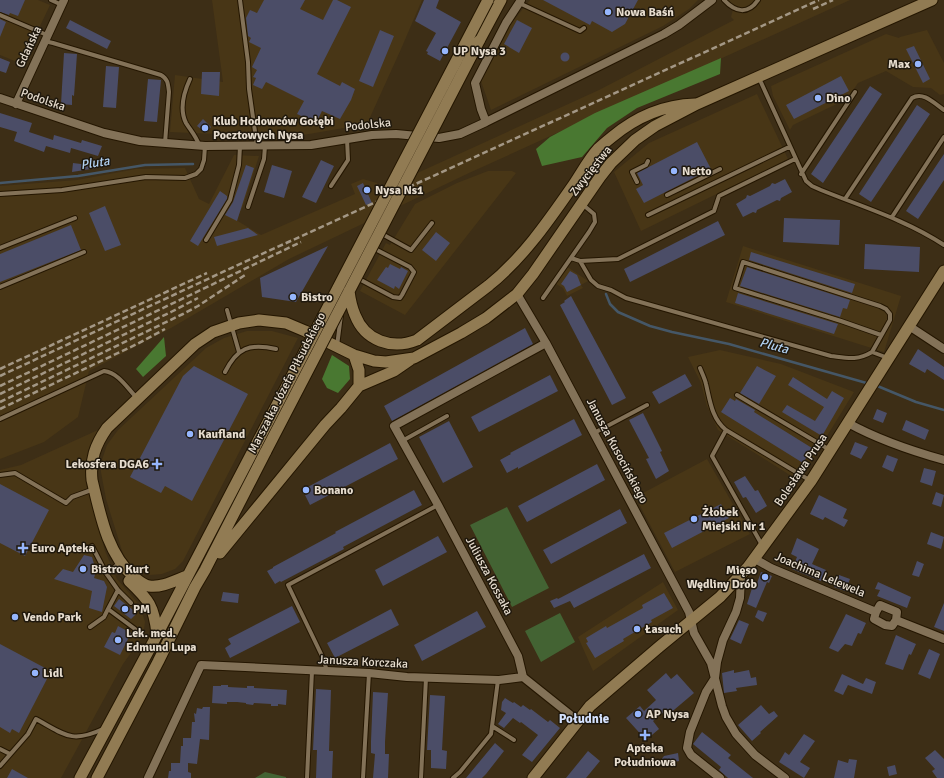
<svg xmlns="http://www.w3.org/2000/svg" width="944" height="778" font-family="Signika,sans-serif">
  <style>
    .built { fill: #483616 }
    .green { fill: #436333 }
    .forest { fill: #497831 }
    .lines { fill: none; stroke-linecap: round; stroke-linejoin: round }
    .stream { stroke: #455767; stroke-width: 2.5 }
    .building { fill: #4b4d67 }
    .lane-casing { stroke: #241601; stroke-width: 6 }
    .street-casing { stroke: #241601; stroke-width: 10 }
    .secondary-casing { stroke: #241601; stroke-width: 13 }
    .lane { stroke: #837258; stroke-width: 4 }
    .street { stroke: #837258; stroke-width: 8 }
    .secondary { stroke: #917b53; stroke-width: 11 }
    .rail { stroke: #a39785; stroke-width: 2.5; stroke-dasharray: 6 3; stroke-linecap: butt }
    .secondary-bridge-casing { stroke: #241601; stroke-width: 13; stroke-linecap: butt }
    .secondary-bridge { stroke: #917b53; stroke-width: 11 }
    .poi-dot { fill: #96b6fd; stroke: #1f180d; stroke-width: 1.5 }
    .labels { text-anchor: middle; dominant-baseline: central; stroke-width: 3; stroke-linejoin: round; paint-order: stroke }
    .poi-label { font-size: 12px; font-weight: bold; fill: #e6dcce; stroke: #1f180d; text-anchor: start }
    .street-label { font-size: 12px; fill: #e6dcce; stroke: #1f180d }
    .water-label { font-size: 13px; font-style: italic; fill: #b2d2f3; stroke: #1f180d }
    .neighbourhood-label { font-size: 13px; font-weight: bold; fill: #d5e2fe; stroke: #1f180d }
  </style>
  <rect width="100%" height="100%" fill="#3d2e16"/>
  <path class="built" d="M0,0H38L50,5L22,64L0,55Z
    M212,0H422L401,49L367,124L303,135L216,134L170,132L175,75L223,82Z
    M530,0H698L689,9L663,26L491,110L481,81L510,25Z
    M727,0H850L469,173L289,259L171,328L89,371L78,417L44,442L0,459V186L77,180L136,169L185,168L199,199L209,204L234,155L259,156L243,206L236,220L261,235L355,194L351,184L363,179L377,183L380,190L599,90L734,20L731,17L734,6Z
    M927,30L944,63V94L940,95L931,88L913,87L886,71L858,83L847,99L793,125L790,130L773,96L771,86L886,34L899,38L900,37Z
    M757,94L788,159L641,231L614,172L649,143Z
    M488,171H512L516,173L405,315L360,291L386,243L390,245L415,204L457,183Z
    M743,246L901,296L884,352L726,302Z
    M566,266L588,281L581,285L583,288L567,296L563,288L556,284Z
    M247,331H272L298,338L183,561L175,569L162,574L150,575L143,572L130,564L123,554L106,499L101,472V463L107,445L118,430L206,348L224,338Z
    M720,350L781,364L854,392L805,472L793,477L718,430L707,406L701,383L688,357Z
    M98,430L88,451L86,484L105,551L117,579L137,602L142,613L145,622L143,636L123,664L61,778H0V470L21,465Z
    M707,459L750,534L675,572L639,504L647,500L643,493Z
    M663,582L678,610L593,671L578,637Z"/>
  <path class="green" d="M507,507L549,588L512,607L470,525Z
    M560,613L575,642L541,662L525,631Z
    M265,772L286,777V778H255Z"/>
  <path class="forest" d="M721,58L720,74L637,108L607,128L582,157L542,166L536,149L550,137L595,113Z
    M164,337L166,356L143,377L136,369Z
    M332,355L349,366L350,379L338,393L327,388L322,379Z"/>
  <g class="lines">
    <path class="stream" d="M0,183L78,176L145,165L193,164
      M606,294L610,304L618,312L650,326L672,332L729,344L870,384
      M875,385L916,402L944,410"/>
  </g>
  <path class="building" d="M0,0H25L18,16L10,13L9,15L0,12Z
    M264,0H305L300,9L323,20L333,0H337L351,7L317,74L340,86L342,82L355,89L351,100L340,119L322,111L316,123L297,114L304,101L266,82L262,89L253,85L256,78L253,77L257,70L252,67L261,48L249,42L251,38L248,36L246,18L250,10L257,13Z
    M424,0H439L436,8L461,22L440,61L427,54L428,52L426,51L436,33L415,21Z
    M543,0H638L625,24L612,32L592,21L590,25Z
    M0,19L6,22L0,37Z
    M70,20L111,41L107,49L66,28Z
    M517,20L532,28L519,53L504,44Z
    M380,30L394,36L373,87L359,81Z
    M914,46L930,79L923,83L906,49Z
    M560.5 57a4.5 4.5 0 1 1 9 0a4.5 4.5 0 1 1-9 0Z
    M64,53L77,54L74,96L72,95V105L61,104Z
    M0,58L10,62L6,73L0,71Z
    M106,66L119,67L116,108L103,107Z
    M202,72H220L219,96L201,94Z
    M841,76L849,91L794,119L786,105Z
    M148,79L161,80L157,122L144,121Z
    M870,86L882,94L823,183L811,174Z
    M917,105L930,114L871,202L859,194Z
    M0,113L32,123L29,132L53,140L54,135L81,143L82,140L102,146L98,156L71,148L70,153L46,146L44,152L14,141L17,132L0,127Z
    M203,119L211,127L206,133L197,126Z
    M697,142L711,169L644,203L636,189L643,185L637,173Z
    M944,154V180L918,219L906,211Z
    M321,160L334,166L316,203L302,197Z
    M73,163L97,166V168L72,172Z
    M246,165L254,168L237,221L225,215L233,202Z
    M272,165L292,171L284,198L264,192Z
    M785,179L792,192L781,198L780,201L777,200L757,210L756,213L753,212L743,217L736,204L746,198L747,195L750,196L770,186L772,183L775,184Z
    M363,183L372,203L366,205L357,186Z
    M220,191L227,196V199L198,246L190,241Z
    M105,206L121,245L105,251L89,213Z
    M784,218L840,220L839,245L783,242Z
    M718,221L725,235L630,282L624,269Z
    M71,225L81,250L0,282V254Z
    M248,228L258,235L217,246L214,237Z
    M436,232L450,243L436,261L422,250Z
    M865,244L920,247L919,272L864,269Z
    M328,246L296,302L262,297L260,278Z
    M751,252L855,284L852,293L749,260Z
    M390,264L400,269L401,267L408,271L399,289L395,286L394,289L377,280L386,267L388,268Z
    M747,267L850,300L847,309L843,308L840,317L740,286Z
    M570,271L577,275L581,285L567,292L564,286L561,284Z
    M738,293L838,324L834,334L735,303Z
    M571,296L626,398L612,405L560,305L565,302L564,301Z
    M525,328L533,344L392,421L384,406Z
    M918,349L944,367V380L927,369L925,373L909,364Z
    M194,366L248,394L192,501L165,486L161,493L130,477L183,376Z
    M757,366L776,376L759,404L740,393Z
    M685,374L692,386L659,404L652,392Z
    M550,375L558,391L479,432L471,417Z
    M793,377L827,399L832,391L844,398L822,436L782,412L787,405L815,421L824,407L788,385Z
    M730,398L735,401L736,399L755,410L754,412L812,448L803,463L721,412Z
    M877,409L887,413L883,423L873,419Z
    M643,413L662,451L660,452L669,471L656,479L646,459L649,458L629,420Z
    M574,419L582,435L518,469V467L507,473L500,460L511,454L510,453Z
    M906,420L929,430L925,440L902,430Z
    M449,421L473,467L443,483L419,437Z
    M855,442L868,447L861,459L850,454Z
    M390,443L398,459L310,505L305,495L307,494L304,489Z
    M887,455L898,459L893,472L882,467Z
    M597,464L605,480L527,522L518,506Z
    M924,468L936,471L932,486L920,482Z
    M745,476L755,491L758,490L767,506L756,513L746,497L743,498L734,482Z
    M0,484L49,510L25,556L0,543Z
    M414,490L422,505L343,547L344,549L281,582L280,581L275,584L270,576L267,571L273,568V567L336,533L335,532Z
    M936,492L944,495L941,507L932,504Z
    M643,493L647,500L640,503L636,496Z
    M819,495L847,509L843,518L848,520L844,527L825,517L823,520L810,514Z
    M721,504L729,518L672,548L664,533Z
    M620,509L627,523L551,564L543,550Z
    M931,532L944,537L941,549L927,544Z
    M438,536L447,552L383,586L375,570Z
    M797,538L819,549L812,564L826,570L821,581L792,569L797,557L791,554Z
    M644,554L651,568L574,608L570,601L554,608L550,601L557,598L558,599Z
    M84,555L92,557L96,571L94,578L104,581L107,587L102,612L89,608L92,591L54,579L63,569L73,572Z
    M917,561L924,564L919,577L912,575Z
    M761,572L772,576L769,583L767,582L756,608L747,604L753,585L756,586Z
    M839,575L850,579L845,591L834,587Z
    M878,582L911,597L907,608L877,596L880,590L875,589Z
    M223,592L239,594L238,603L221,601Z
    M664,593L673,608L651,620L652,622L623,639L624,641L595,658L586,643L588,642L586,638L606,626L607,628L643,608L642,605Z
    M119,599L137,613L131,619L114,606Z
    M944,603V631L934,627Z
    M292,606L300,622L230,658L225,648L231,644L228,639Z
    M391,609L399,625L335,658L327,643Z
    M758,610L767,613L763,622L755,617Z
    M477,611L486,627L422,661L414,645Z
    M846,614L866,623L861,634L858,633L852,646L845,644L838,652L829,648Z
    M739,620L749,624L741,644L730,639Z
    M118,626L131,633L120,655L104,647L112,632L115,633Z
    M896,635L916,644L911,655L909,654L903,670L885,664Z
    M0,644L47,669L44,675L48,677L19,733L12,729L10,733L0,727Z
    M929,649L940,654L930,679L918,674Z
    M734,670V673L749,670L751,678L756,677L757,685L736,688L737,691L724,693L722,673Z
    M666,673L671,679L677,674L694,693L668,715L665,711L653,721L659,729L646,740L626,718L640,706L644,711L656,700L647,690Z
    M842,674L863,684L866,678L876,682L872,694L848,685L843,695L834,691Z
    M221,685H228V687L247,688V686H254V688L287,690L286,705L278,704V706H271V704L254,703L253,705L246,704V703L237,702H227V704L212,703L213,686H221Z
    M316,689L331,690L329,751H333L332,778H316L317,750H313Z
    M373,692L388,693L385,742V754H389L388,778H373L375,754L371,753V741Z
    M430,695L445,696L442,750L447,751L446,769L431,768V750H427Z
    M505,698L513,703L514,702L521,707L523,705L530,710L531,709L548,722L550,720L560,728L532,762L522,755L538,735L521,722L520,723L513,718L504,728L498,724L506,713L501,710L502,702Z
    M761,705L769,714L774,711L778,716L760,732L761,733L752,741L738,725Z
    M203,707H210L209,740L200,739L197,764L188,763V772L191,773V778H168L169,771H171V763H180L181,746H183V738H191L192,722H195L194,713L196,714L197,708L202,709Z
    M702,732L731,755L728,758L753,778H728L719,770L721,767L693,744Z
    M804,734L815,741L800,762L810,768L804,778L779,762L785,752L789,755Z
    M495,743L504,751L486,774L482,778H466Z
    M935,750L944,759V778H937L932,771L935,769L925,758Z
    M588,751L600,761L586,778H566Z
    M678,753L679,761L656,766L664,756Z
    M849,759L857,760L854,778H834L838,760L848,763Z
    M895,765L897,774L889,776L887,767Z
    M12,769L28,778H7Z"/>
  <g class="lines">
    <defs>
      <path id="lane" d="M51,0L62,5
        M240,0L248,62L249,89L257,146
        M724,0C735,12 748,15 758,0
        M519,3L580,31L584,28
        M0,15L47,35
        M44,41L53,43L161,75C168,79 168,84 169,92L165,143
        M759,78L806,181L812,186L821,190C863,207 906,220 944,245
        M190,79C184,92 179,109 186,123C191,131 196,136 199,145
        M801,174L855,92
        M637,182L632,172L646,165L648,161
        M331,186L348,160L347,139
        M0,194L62,190L146,177L185,178L196,174L201,169L204,160L205,146
        M667,195L720,169
        M845,199L912,98C923,91 934,103 944,110
        M248,207L264,159L265,146
        M648,215L789,147
        M892,217L944,137
        M381,236L382,234L411,250L432,223
        M206,240L230,200L239,165L240,146
        M0,248L75,218
        M571,258L580,261L618,259L714,211L719,196L795,159
        M580,261L591,280L598,286L611,290L626,298L831,356C847,358 857,361 872,352
        M359,279L393,297L400,298L402,295L414,272L410,267L375,249
        M0,287L84,252
        M543,298L589,232L595,222L594,214L582,204
        M227,310L239,352
        M881,335L841,321L735,288L743,262L880,306L886,309L890,314V320L872,352L888,358
        M337,346L341,315
        M700,368C702,373 705,379 706,384C710,401 712,419 726,430L811,481
        M225,372C237,348 249,343 276,349
        M737,395L830,450
        M0,419L104,371C119,373 127,388 137,398
        M726,430L712,456L762,545
        M594,433L647,405
        M402,441L447,416
        M0,475L15,473L66,503L72,497L94,489
        M92,546L106,573
        M116,566L106,573L118,590L131,603
        M118,590L108,609L135,629
        M90,627L104,617L108,609
        M327,671L323,658L288,585L438,505
        M492,726L514,740
        M0,749L10,754
        M0,766L28,734L36,719C64,734 71,744 103,729
        M307,778L312,671
        M363,778L369,673
        M421,778L426,678
        M453,778L460,772L491,734L498,680"/>
      <path id="street" d="M0,98L104,133L140,141L205,146L311,145L372,135L396,134L439,138L460,134L486,122L664,34L679,25L712,0
        M16,104L64,0
        M486,122L481,109L475,83L506,23L521,0
        M517,294L546,343L689,612L694,633L711,663L722,706L726,717L736,734L755,755L785,778
        M909,326L944,349
        M546,343L394,426L438,505L518,656L523,677L578,721
        M848,423C877,439 912,451 944,460
        M755,559L771,568L876,612L874,619L885,625L892,626L896,620L944,639
        M876,612L880,605L897,612L896,620
        M148,778L201,665L369,673L407,677L467,679L499,680L523,677
        M720,778L691,755L687,748L690,732L706,692L715,678L717,662L723,640L736,612L740,598L741,576"/>
      <path id="secondary" d="M479,41L501,0
        M488,286C522,259 547,223 572,187C581,174 588,160 598,149C602,145 607,141 612,137C636,117 663,105 695,104
        M354,355L359,370V386
        M220,553L325,425L341,408L359,386L394,371L410,360
        M187,576C176,580 162,588 149,586C143,585 138,580 134,577C107,554 100,513 92,480C90,460 95,445 107,428L195,344L213,332L239,323L259,320L286,323L305,331L354,355L374,361L386,362L414,358L461,333L486,318L517,294L533,274L600,177L611,163L635,140L655,126L697,104L932,0
        M129,581C149,600 154,606 157,634
        M80,778L157,635L256,445
        M97,778L158,662L195,587L205,570L266,451
        M533,778L590,706L659,647L720,597L748,567L811,481L944,271"/>
    </defs>
    <use href="#lane" class="lane-casing"/>
    <use href="#street" class="street-casing"/>
    <use href="#secondary" class="secondary-casing"/>
    <use href="#lane" class="lane"/>
    <use href="#street" class="street"/>
    <use href="#secondary" class="secondary"/>
    <path class="rail" d="M813,9L833,0
      M0,369L207,273
      M0,376L227,270L819,0
      M0,386L301,242
      M0,394L171,312L198,298
      M0,402L183,314L198,306L245,275
      M0,409L137,344L165,329"/>
    <defs>
      <path id="secondary-bridge" d="M349,291C350,299 352,308 355,315C365,341 392,350 417,340L488,286
        M256,445L488,0
        M266,451L479,41"/>
    </defs>
    <use href="#secondary-bridge" class="secondary-bridge-casing"/>
    <use href="#secondary-bridge" class="secondary-bridge"/>
  </g>
  <g class="poi-dot">
    <circle cx="608" cy="12" r="4"/>
    <circle cx="445" cy="51" r="4"/>
    <circle cx="918" cy="64" r="4"/>
    <circle cx="818" cy="98" r="4"/>
    <circle cx="205" cy="128" r="4"/>
    <circle cx="674" cy="171" r="4"/>
    <circle cx="367" cy="190" r="4"/>
    <circle cx="293" cy="297" r="4"/>
    <circle cx="190" cy="434" r="4"/>
    <path d="M155 458h4v4h4v4h-4v4h-4v-4h-4v-4h4z"/>
    <circle cx="306" cy="490" r="4"/>
    <circle cx="694" cy="519" r="4"/>
    <path d="M21 542h4v4h4v4h-4v4h-4v-4h-4v-4h4z"/>
    <circle cx="83" cy="569" r="4"/>
    <circle cx="765" cy="577" r="4"/>
    <circle cx="125" cy="609" r="4"/>
    <circle cx="15" cy="617" r="4"/>
    <circle cx="637" cy="629" r="4"/>
    <circle cx="118" cy="640" r="4"/>
    <circle cx="35" cy="673" r="4"/>
    <circle cx="638" cy="714" r="4"/>
    <path d="M643 729h4v4h4v4h-4v4h-4v-4h-4v-4h4z"/>
  </g>
  <g class="labels">
    <g class="poi-label">
      <text x="616" y="12">Nowa Baśń</text>
      <text x="453" y="51">UP Nysa 3</text>
      <text x="910" y="64" text-anchor="end">Max</text>
      <text x="826" y="98">Dino</text>
      <text x="213" y="121">Klub Hodowców Gołębi<tspan x="213" dy="14">Pocztowych Nysa</tspan></text>
      <text x="682" y="171">Netto</text>
      <text x="375" y="190">Nysa Ns1</text>
      <text x="301" y="297">Bistro</text>
      <text x="198" y="434">Kaufland</text>
      <text x="149" y="464" text-anchor="end">Lekosfera DGA6</text>
      <text x="314" y="490">Bonano</text>
      <text x="702" y="512">Żłobek<tspan x="702" dy="14">Miejski Nr 1</tspan></text>
      <text x="31" y="548">Euro Apteka</text>
      <text x="91" y="569">Bistro Kurt</text>
      <text x="757" y="570" text-anchor="end">Mięso<tspan x="757" dy="14">Wędliny Drób</tspan></text>
      <text x="133" y="609">PM</text>
      <text x="23" y="617">Vendo Park</text>
      <text x="645" y="629">Łasuch</text>
      <text x="126" y="633">Lek. med.<tspan x="126" dy="14">Edmund Lupa</tspan></text>
      <text x="43" y="673">Lidl</text>
      <text x="646" y="714">AP Nysa</text>
      <text x="645" y="748" text-anchor="middle">Apteka<tspan x="645" dy="14">Południowa</tspan></text>
    </g>
    <g class="street-label">
      <text transform="translate(29 47) rotate(-65)">Gdańska</text>
      <text transform="translate(43 100) rotate(19)">Podolska</text>
      <text transform="translate(368 125) rotate(-6)">Podolska</text>
      <text transform="translate(591 171) rotate(-52)">Zwycięstwa</text>
      <text transform="translate(287 383) rotate(-63)">Marszałka Józefa Piłsudskiego</text>
      <text transform="translate(617 451) rotate(62)">Janusza Kusocińskiego</text>
      <text transform="translate(801 470) rotate(-56)">Bolesława Prusa</text>
      <text transform="translate(820 575) rotate(23)">Joachima Lelewela</text>
      <text transform="translate(489 576) rotate(62)">Juliusza Kossaka</text>
      <text transform="translate(363 662) rotate(3)">Janusza Korczaka</text>
    </g>
    <g class="water-label">
      <text transform="translate(95 163) rotate(-9)">Pluta</text>
      <text transform="translate(774 346) rotate(15)">Pluta</text>
    </g>
    <g class="neighbourhood-label">
      <text x="584" y="719">Południe</text>
    </g>
  </g>
</svg>
